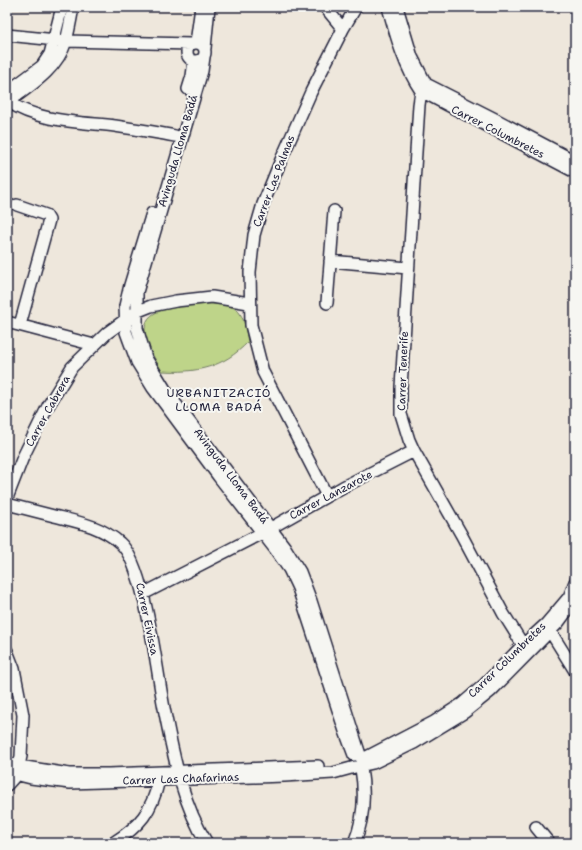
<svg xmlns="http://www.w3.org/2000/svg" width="582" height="850" font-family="'Shantell Sans',sans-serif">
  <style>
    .green { fill: #bed489; stroke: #707b62 }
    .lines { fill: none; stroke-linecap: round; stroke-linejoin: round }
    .minor-casing { stroke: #22223b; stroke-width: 14 }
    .minor { stroke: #f6f6f2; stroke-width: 11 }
    .labels { text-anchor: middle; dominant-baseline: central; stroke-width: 4; stroke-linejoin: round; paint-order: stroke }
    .street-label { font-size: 11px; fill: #22223b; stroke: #f6f6f2 }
    .neighbourhood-label { font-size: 12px; letter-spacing: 1px; fill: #22223b; stroke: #f6f6f2 }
  </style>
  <rect width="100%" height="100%" fill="#eee7dc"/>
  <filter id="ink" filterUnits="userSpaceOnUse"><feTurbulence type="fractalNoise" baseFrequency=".025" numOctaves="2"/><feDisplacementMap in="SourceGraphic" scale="8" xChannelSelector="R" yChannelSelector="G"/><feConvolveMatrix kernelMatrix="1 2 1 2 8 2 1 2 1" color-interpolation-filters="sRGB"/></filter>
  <g filter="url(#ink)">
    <path class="green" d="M194,304C206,304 228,302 237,310C245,317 246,333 248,342C223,368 196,373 162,371C153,356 133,325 155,313C163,309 184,306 194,304Z"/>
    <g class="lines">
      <defs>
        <path id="minor" d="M325,7L343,29
          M388,7C396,36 404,66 421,91L575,172
          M397,7L412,57L426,84
          M7,35L66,41L191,44
          M187 52a9 9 0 1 1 18 0a9 9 0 1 1-18 0Z
          M196,43L201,7
          M205,48L209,7
          M204,57L202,71L137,292V328L146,358L166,391L284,546L300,572L311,601L361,758
          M426,84L421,91L419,105L401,387V414L409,440L414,451L461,534L503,613L523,645V658
          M426,84L493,118L575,161
          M188,89L192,76L194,61
          M7,92L42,66L50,54L62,7
          M9,102C38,122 81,122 115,126C135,129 155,132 175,136
          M7,103C30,86 57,70 66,41C69,30 71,18 73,7
          M17,205L46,215L49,220L20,325
          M152,213L130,285L125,306L126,332L137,362L153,388L219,477L275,549L289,569L298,588L305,609L345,731L354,755
          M330,261L408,268
          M327,303L334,211
          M7,322L94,345
          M327,496L263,372L251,325L250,272L254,235L263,204L281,160L311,92L343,29L356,7
          M7,498L23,457L48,406L72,367L107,333L136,312L151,306L176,301L212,297L249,303
          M7,504C23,508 38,512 54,516C78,522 101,526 120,543C145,564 157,673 164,708C173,753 182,804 207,843
          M143,594L262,533L343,487L414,451
          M547,626L575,671
          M7,651L14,669L23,715L21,756L19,766L16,775L7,785
          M363,759L434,722L462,704L485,684L523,645L546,624L569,597L575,582
          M7,763L19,766L69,774H109L318,766
          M364,765L373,763L414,743L465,712L491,691L558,623L575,600
          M7,772L31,778L70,783L284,776L333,773L355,767
          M536,827L549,843
          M113,843C140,826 152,811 159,780
          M354,843C364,820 365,792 361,768"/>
      </defs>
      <use href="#minor" class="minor-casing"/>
      <use href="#minor" class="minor"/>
    </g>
  </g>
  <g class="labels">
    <g class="street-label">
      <text transform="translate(498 132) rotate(27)">Carrer Columbretes</text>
      <text transform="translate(178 151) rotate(-74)">Avinguda Lloma Badá</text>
      <text transform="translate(274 181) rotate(-69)">Carrer Las Palmas</text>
      <text transform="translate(403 371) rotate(-88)">Carrer Tenerife</text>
      <text transform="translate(48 411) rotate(-61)">Carrer Cabrera</text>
      <text transform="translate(231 476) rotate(53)">Avinguda Lloma Badá</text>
      <text transform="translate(331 495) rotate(-28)">Carrer Lanzarote</text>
      <text transform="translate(147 619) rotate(78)">Carrer Eivissa</text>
      <text transform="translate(507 660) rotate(-44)">Carrer Columbretes</text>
      <text transform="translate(181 779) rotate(-2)">Carrer Las Chafarinas</text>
    </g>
    <g class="neighbourhood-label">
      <text x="219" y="393">URBANITZACIÓ<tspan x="219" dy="14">LLOMA BADÁ</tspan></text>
    </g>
  </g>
  <rect width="582" height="850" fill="none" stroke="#f6f6f2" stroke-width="24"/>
  <rect x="12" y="12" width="558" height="826" fill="none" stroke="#22223b" stroke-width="1.5" filter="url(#ink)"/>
</svg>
